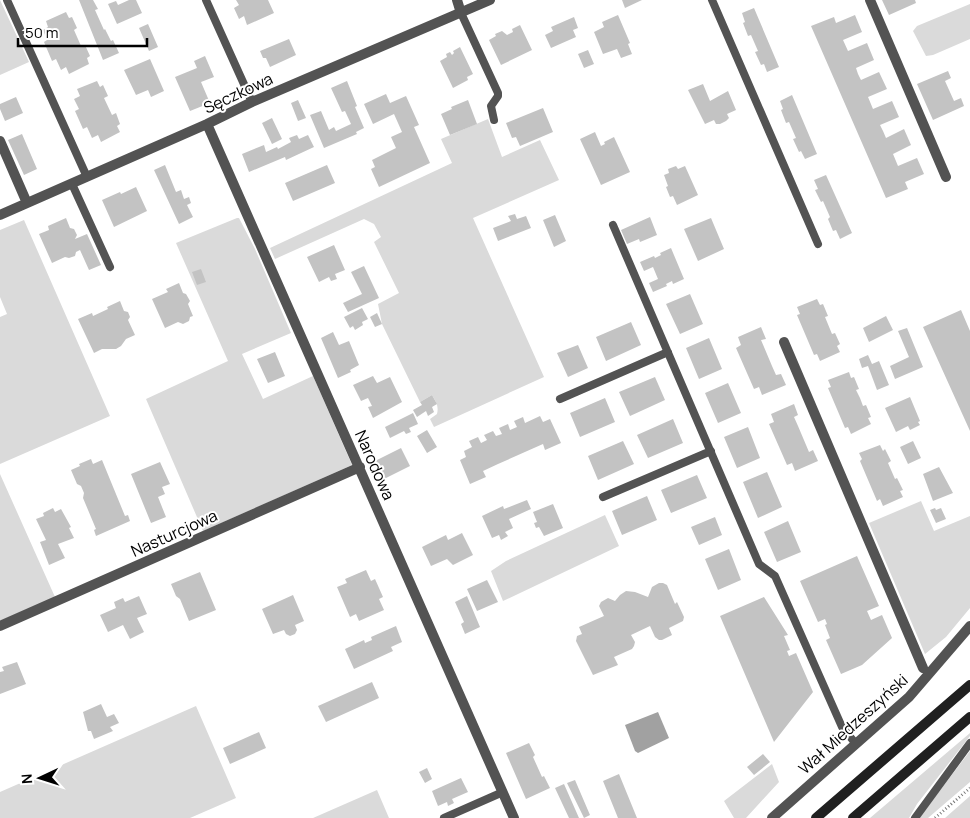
<svg xmlns="http://www.w3.org/2000/svg" width="970" height="818" font-family="Manrope,sans-serif">
  <style>
    .green { fill: #dadada }
    .water { fill: #a1a1a1 }
    .building { fill: #c3c3c3 }
    .lines { fill: none; stroke-linecap: round; stroke-linejoin: round }
    .path { stroke: #757575; stroke-width: 3; stroke-dasharray: 1 2.5; stroke-linecap: butt }
    .lane { stroke: #535353; stroke-width: 8 }
    .street { stroke: #535353; stroke-width: 10 }
    .secondary { stroke: #202020; stroke-width: 10 }
    .labels { text-anchor: middle; dominant-baseline: central; stroke-width: 4; stroke-linejoin: round; paint-order: stroke }
    .street-label { font-size: 16px; fill: #000; stroke: #fff }
  </style>
  <rect width="100%" height="100%" fill="#fff"/>
  <path class="green" d="M0,0L29,62L0,75Z
    M970,4V39L933,55L926,56L913,31L917,26Z
    M488,119L502,157L540,140L559,180L473,218L544,377L434,427L430,419L437,414C439,406 436,402 432,395L420,402L382,324L378,304L399,293L374,242L381,237L374,224L364,219L275,259L270,248L452,163L441,139Z
    M237,218H239L255,249L291,333L242,354L263,399L313,376L352,465L203,531L146,399L228,361L176,243Z
    M24,220L110,416L0,464V317L7,314L0,297V230Z
    M0,474L55,597L0,621Z
    M921,501L934,531L970,516V608L946,637L925,654L869,523Z
    M605,515L619,546L503,601L491,571L506,561Z
    M196,706L236,798L190,818H0V792Z
    M970,733V736L917,804L909,818H870Z
    M970,751V782L928,818H919Z
    M772,764L779,782L746,818H734L724,801Z
    M377,790L389,818H313Z
    M970,796V818H945Z"/>
  <path class="water" d="M658,712L669,738L638,753L635,751L625,725Z"/>
  <path class="building" d="M79,0H93L98,9L95,10L104,30L105,29L111,41L113,40L119,53L103,60Z
    M129,0H136L142,13L117,24L108,4L116,1L118,5Z
    M236,0H268L274,13L247,25L244,16L239,19L234,8L239,5Z
    M622,0H642L625,8Z
    M882,0H915L916,3L889,15Z
    M754,8L779,67L767,72L764,64L761,65L755,52L758,51L751,35L748,36L743,23L745,22L742,13Z
    M66,12L69,18L72,17L77,28L74,30L81,46L85,45L90,56L87,58L89,64L69,74L66,67L61,70L56,59L52,61L44,42L47,40L43,30L48,27L46,21Z
    M618,15L630,43L628,44L632,54L621,58L617,49L603,54L594,32L604,27L602,22Z
    M855,15L862,32L843,40L848,51L867,43L874,60L856,68L858,74L861,80L879,72L887,89L868,97L873,109L892,101L899,117L880,125L883,131L886,138L904,129L911,145L893,154L898,166L917,158L924,174L905,182L908,189L886,198L811,26L834,17L836,23Z
    M574,17L578,28L573,30L576,37L551,48L545,35L553,31L551,27Z
    M148,24L158,47L149,51L139,28Z
    M520,25L532,50L501,65L489,40L496,36L495,34L502,31L507,35L513,32L512,29Z
    M289,39L296,55L270,67L266,58H263L260,51Z
    M460,47L473,74L467,77L468,80L453,88L440,61L447,57L446,54L450,52L452,55L454,53L453,51Z
    M588,50L594,64L584,68L578,54Z
    M205,56L214,77L201,82L210,103L190,111L175,77L197,68L194,61Z
    M150,59L164,91L151,97L148,90L136,95L124,70Z
    M948,71L951,78L945,81L954,101L961,98L964,106L933,120L917,84Z
    M97,81L100,87L103,85L108,96L104,98L112,115L116,113L120,124L117,126L120,132L101,142L98,135L92,138L87,127L83,129L75,111L79,109L74,99L80,96L77,89Z
    M347,81L357,106L355,107L364,128L356,132L357,134L324,148L310,115L321,111L329,130L334,127L336,131L351,124L345,111L342,112L331,88Z
    M703,84L710,101L728,91L736,110L727,114L729,118L726,121L720,124H716L714,120L705,124L688,90Z
    M386,94L390,103L406,96L419,125L414,127L430,163L379,187L371,169L375,167L372,160L396,148L391,137L402,132L394,114L373,124L364,104Z
    M792,95L817,154L805,159L801,151L799,152L793,139L796,138L789,122L786,123L781,110L783,109L780,101Z
    M16,97L23,113L5,121L0,109V104Z
    M298,100L306,118L298,121L291,103Z
    M468,100L477,124L450,135L441,114L452,109L451,107Z
    M543,108L553,132L520,146L516,137L512,138L506,123Z
    M272,118L282,139L272,144L262,123Z
    M595,132L601,146L605,144L604,142L614,137L630,172L601,185L580,139Z
    M22,134L37,169L24,175L8,140Z
    M297,135L299,139L308,135L314,147L286,160L285,157L249,172L242,154L264,145L266,152L277,147L278,149L291,142L289,138Z
    M165,165L176,192L181,190L184,199L189,197L191,203L187,205L193,217L179,224L154,170Z
    M327,165L335,183L293,201L285,183Z
    M676,166L678,169L685,166L698,195L677,205L673,196L670,197L666,187L668,186L664,175L669,173L668,169Z
    M826,175L852,233L840,239L836,230L833,231L828,219L830,217L823,201L821,202L815,190L818,189L814,180Z
    M136,187L147,211L114,227L102,200L120,192L121,194Z
    M515,214L517,219L526,216L531,228L498,241L493,228L511,221L508,216Z
    M555,215L566,241L554,247L543,220Z
    M650,217L657,235L640,242L639,239L627,244L621,230Z
    M66,218L70,228L74,229L77,235L75,239L87,234L101,265L89,270L80,250L76,252L75,256L69,258L65,257L52,263L39,234L49,230L48,226Z
    M711,218L724,249L698,261L684,229Z
    M334,245L345,270L335,274L337,279L331,281L329,277L319,282L307,257Z
    M671,248L684,279L673,284L672,281L666,284L667,286L653,292L649,283L658,279L653,267L644,271L640,262L654,256L655,258L661,255L660,253Z
    M364,266L379,298L348,312L343,303L362,294L351,272Z
    M201,269L206,282L197,285L192,272Z
    M179,283L183,293L186,294L190,301L188,304L193,316L190,317L189,321L183,324L178,322L165,328L152,299L168,292L166,289Z
    M690,294L703,324L680,334L666,304Z
    M817,299L820,305L823,304L828,316L825,317L832,334L835,333L840,344L837,346L840,352L820,361L817,354L814,355L797,315L800,314L797,307Z
    M120,301L124,311L128,312L130,317L128,320L135,335L126,339L121,346L116,349H102L94,353L78,319L92,313L93,316L108,309L107,307Z
    M362,308L368,319L362,322L363,325L355,330L353,326L350,328L344,317Z
    M961,310L970,331V431L923,327Z
    M377,313L382,324L375,327L370,317Z
    M886,316L893,330L869,342L863,328Z
    M631,322L641,345L606,361L596,337Z
    M761,327L766,339L761,340L772,366L776,375L781,374L786,385L762,395L759,387L754,389L736,348L741,345L738,337Z
    M907,328L923,367L895,379L890,366L909,357L898,331Z
    M333,332L339,345L349,341L359,365L350,370L351,372L338,378L321,338Z
    M709,338L722,369L699,379L686,348Z
    M578,345L588,368L568,377L557,353Z
    M275,352L285,376L268,383L257,359Z
    M868,355L872,364L879,361L889,385L877,390L868,366L862,368L859,359Z
    M849,372L851,378L854,377L859,389L856,390L860,398L863,406L866,405L871,417L868,418L871,424L851,434L848,427L845,428L828,388L831,387L828,380Z
    M373,376L377,383L390,377L402,402L373,418L368,407L372,406L368,398L361,401L353,385Z
    M655,377L665,400L630,416L619,392Z
    M728,383L741,413L718,423L705,393Z
    M432,395L437,404L432,407L434,412L428,416L426,411L417,417L413,410L422,405L420,402Z
    M910,397L920,421L918,422L920,425L910,430L908,426L896,432L885,408Z
    M605,398L615,422L580,437L570,413Z
    M794,404L798,415L794,417L798,426L809,452L813,450L818,461L795,471L792,463L787,465L769,424L774,422L771,414Z
    M413,413L418,424L409,428L411,432L406,434L404,431L390,438L385,427Z
    M540,416L543,422L550,419L561,443L545,450L543,444L498,464L483,471L486,477L470,484L460,460L466,457L464,451L472,447L469,441L478,437L481,443L487,440L484,435L493,431L496,436L502,434L499,428L508,424L510,430L517,427L514,421L523,417L525,423Z
    M673,419L683,443L648,458L637,435Z
    M748,427L760,458L737,468L724,437Z
    M427,430L437,447L427,453L417,436Z
    M623,441L634,464L598,480L588,456Z
    M913,441L921,458L908,464L900,447Z
    M880,445L883,451L885,449L891,461L888,463L895,479L897,478L903,490L900,491L903,497L883,506L880,499L877,501L860,461L862,459L859,453Z
    M401,448L410,466L384,479L375,461Z
    M91,459L93,464L102,460L125,516L128,515L130,521L96,536L94,530L96,529L83,498L84,493L81,486L77,484L71,470L80,466L79,464Z
    M160,462L170,484L162,487L165,494L158,497L166,517L151,523L131,474Z
    M939,467L953,493L933,501L923,474Z
    M767,472L782,507L758,518L743,482Z
    M697,475L707,498L671,513L661,490Z
    M647,496L657,520L622,535L612,511Z
    M527,500L531,509L509,519L513,528L505,532L508,536L501,540L499,535L492,538L482,516L503,506L504,509Z
    M553,504L563,528L544,536L539,527L536,528L534,523L537,522L533,512Z
    M53,508L55,512L61,509L71,527L69,528L74,538L58,544L65,558L49,565L40,542L46,540L36,519L44,516L43,513Z
    M935,508L936,510L941,508L946,519L936,523L930,510Z
    M715,517L722,535L699,545L691,527Z
    M788,521L801,552L777,562L764,532Z
    M462,533L473,555L453,565L447,559L431,566L422,547L446,535L448,540Z
    M729,549L741,580L718,590L705,559Z
    M857,556L879,606L867,611L871,620L882,615L892,638L862,665L841,674L826,640L830,638L825,625L827,624L825,619L818,622L800,581Z
    M366,570L371,581L375,579L383,597L379,599L384,610L359,621L356,614L350,617L337,587L347,583L345,579Z
    M200,572L216,610L189,621L180,599L176,596L171,584Z
    M487,580L498,602L477,611L467,589Z
    M659,583H663L667,585L675,604L677,602L684,617L683,621L669,628L672,635L662,640H659L655,637L650,626L631,635L635,642L634,646L632,649L614,657L618,665L593,675L576,641L577,636L582,634L579,627L604,616L599,606L601,602L608,598L615,601L620,595L626,591L635,592L648,597L652,587Z
    M293,595L304,621L295,625L297,630L295,634L290,636L286,634L284,630L273,634L262,609Z
    M139,596L147,614L137,618L144,632L130,639L123,625L108,632L100,615L116,608L114,602L123,598L125,602Z
    M467,596L480,627L465,634L461,624L464,622L455,602Z
    M764,597L788,635L784,636L790,650L787,651L789,656L796,653L813,692L774,742L720,616Z
    M396,626L402,642L391,647L393,651L354,669L345,649L364,640L365,643L372,640L371,637Z
    M17,662L26,684L0,694V672L4,671L2,667Z
    M372,682L379,698L326,722L318,706Z
    M101,704L107,717L114,714L119,723L110,727L113,731L94,739L91,731H88L83,712Z
    M259,732L266,748L230,764L223,748Z
    M529,743L535,755L533,757L542,777L544,776L550,788L526,799L506,753Z
    M763,754L770,762L754,775L747,767Z
    M427,768L432,779L425,783L419,772Z
    M619,774L637,818H618L603,781Z
    M461,778L468,792L452,799L454,803L448,806L447,802L438,806L432,791Z
    M575,780L590,815L584,818L567,783Z
    M564,784L579,818H569L555,788Z"/>
  <g class="lines">
    <path class="path" d="M935,818L970,788"/>
    <path class="lane" d="M7,0L87,177
      M206,0L252,102
      M712,0L818,244
      M461,13L498,93V96L491,106L494,120
      M72,184L110,267
      M613,225L759,564L775,576L842,727L856,744
      M560,399L668,352
      M603,497L711,451
      M444,818L503,792
      M915,818L970,743"/>
    <path class="street" d="M457,0L461,13
      M870,0L946,177
      M207,124L514,818
      M0,141L27,203
      M0,215L207,124L252,102L490,0
      M784,342L923,668
      M0,626L360,467
      M772,818L909,697L970,626"/>
    <path class="secondary" d="M816,818L970,685
      M853,818L970,717"/>
  </g>
  <g class="labels">
    <g class="street-label">
      <text transform="translate(238 93) rotate(-25)">Sęczkowa</text>
      <text transform="translate(375 465) rotate(66)">Narodowa</text>
      <text transform="translate(174 533) rotate(-24)">Nasturcjowa</text>
      <text transform="translate(853 724) rotate(-42)">Wał Miedzeszyński</text>
    </g>
  </g>
  <g transform="translate(40 778) rotate(266)" stroke="#ffffff" stroke-width="4" paint-order="stroke">
  <path d="M0-4L9 19L0 12L-9 19Z" fill="#000000"/>
  <text y="-8" font-size="14" font-weight="bold" text-anchor="middle" fill="#000000">N</text>
  </g>
  <path d="M18 38v8h129v-8" fill="none" stroke="#000000" stroke-width="2.5"/>
  <text x="25" y="38" font-size="15" fill="#000000" stroke="#ffffff" stroke-width="4" paint-order="stroke">50 m</text>
</svg>
